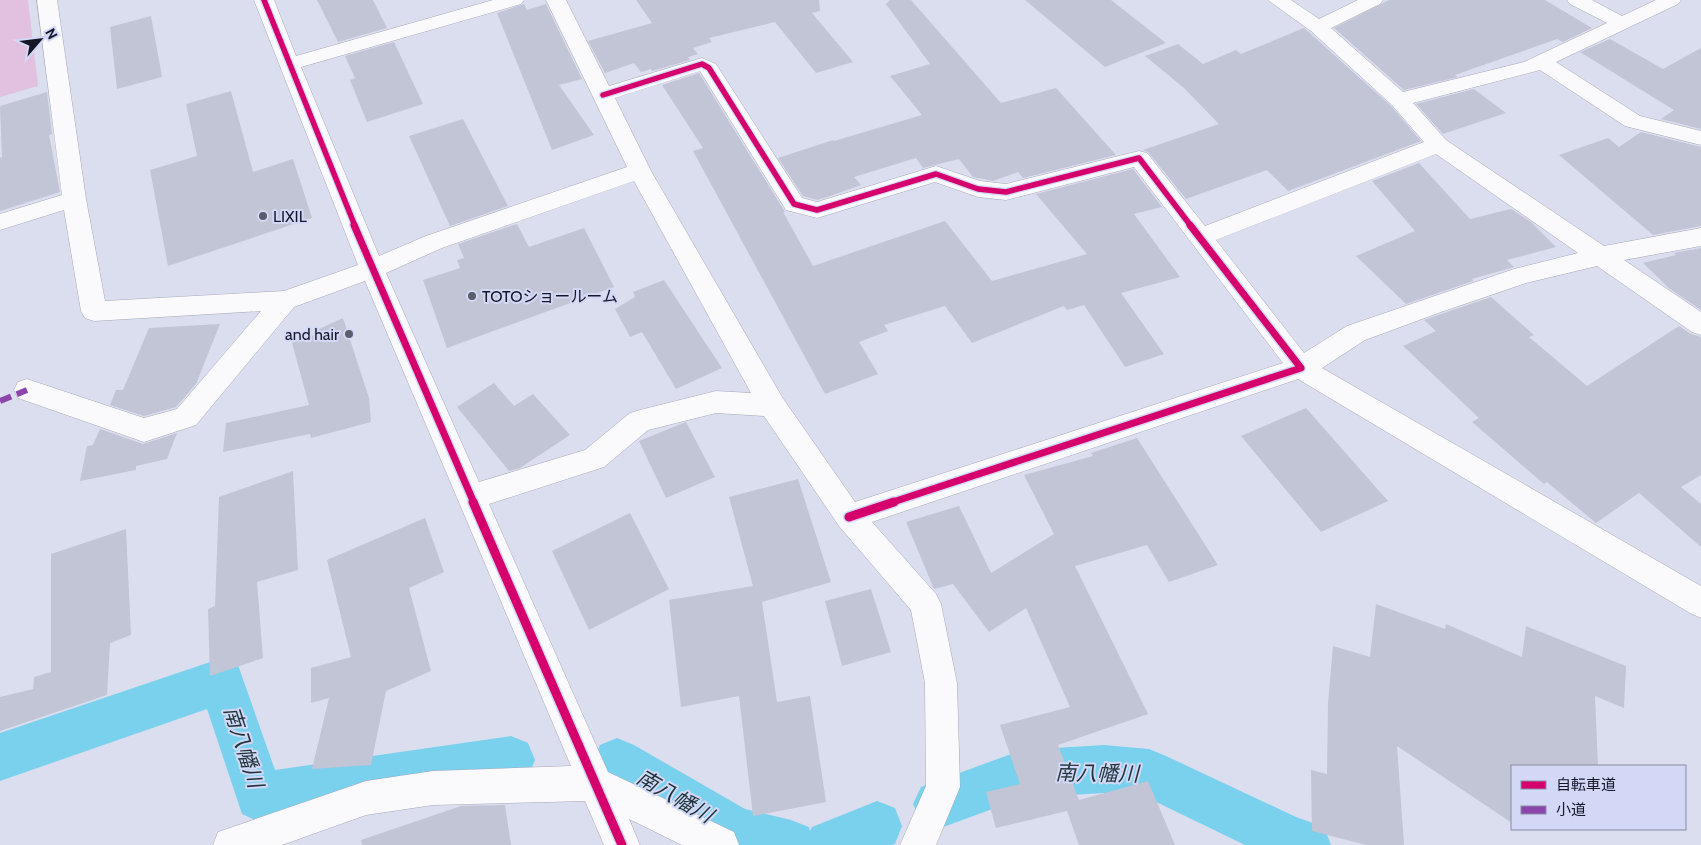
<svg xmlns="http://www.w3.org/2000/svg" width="1701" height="845" font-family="Cabin,'Noto Sans JP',sans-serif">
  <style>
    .green { fill: #e2c0e0 }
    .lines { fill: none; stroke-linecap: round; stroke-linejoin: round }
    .canal { fill: #7ad1ed; fill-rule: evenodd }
    .building { fill: #c2c5d5 }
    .minor-casing { stroke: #a6a8b8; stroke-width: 1 }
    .minor { fill: #fafafc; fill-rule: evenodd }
    .quiet { stroke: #8e44ad; stroke-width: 6; stroke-dasharray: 12 6; stroke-linecap: butt }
    .cycleway-far2-casing { stroke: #d3d8f6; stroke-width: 8 }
    .cycleway-far1-casing { stroke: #d3d8f6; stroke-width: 10 }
    .cycleway-casing { stroke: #d3d8f6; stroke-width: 12 }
    .cycleway-far2 { stroke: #d6006c; stroke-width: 5.5 }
    .cycleway-far1 { stroke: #d6006c; stroke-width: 7 }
    .cycleway { stroke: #d6006c; stroke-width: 9 }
    .poi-dot { fill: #5a5d6e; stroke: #d3d8f6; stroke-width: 2 }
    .labels { text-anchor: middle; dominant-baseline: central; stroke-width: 4; stroke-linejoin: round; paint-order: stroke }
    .poi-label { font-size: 16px; fill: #151729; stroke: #d3d8f6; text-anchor: start }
    .near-water-label { font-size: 21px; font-style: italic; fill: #1e343a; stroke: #d3d8f6 }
  </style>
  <rect width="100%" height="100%" fill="#dbdeee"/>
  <path class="green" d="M0,0H28L38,86L0,97Z"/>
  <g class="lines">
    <path class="canal" d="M222,658L238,665L275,770L511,736L528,743L535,760L528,777L511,784L259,822L242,814L207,709L0,781V733Z
      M617,738L634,745L745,809L791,820L809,827L810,831L812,827L877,801L895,808L902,826L895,844L891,845H711L600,779L593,762L600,745Z
      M1104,745L1149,749L1166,756L1296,817L1324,827L1331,845H1245L1146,797L1104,793L1022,798L938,829L921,821L913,804L921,787L1022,750Z"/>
  </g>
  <path class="building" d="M317,0H373L387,28L338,42Z
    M636,0H819L820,11L812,13L853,62L816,73L775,22L709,38L712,42L693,48L698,54L688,57L690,60L652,71L651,69L641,72L634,63L605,73L588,41L652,23Z
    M890,0H911L1001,103L1056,88L1116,155L1023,178L1018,172L993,181L973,177L959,159L923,168L916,158L854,177L861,185L827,197L817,200L803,196L778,158L833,140L834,141L922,115L890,76L930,64L886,4Z
    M1025,0H1111L1166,43L1105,67Z
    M1389,0H1545L1592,28L1563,42L1557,39L1455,75L1458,77L1404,90L1334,28Z
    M524,4L527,10L546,4L582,79L559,85L594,135L552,150L497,13Z
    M151,16L162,77L117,89L110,27Z
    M1304,28L1391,106L1421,141L1288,191L1267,170L1186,199L1148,152L1143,150L1219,124L1184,88L1145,56L1178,44L1203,64L1236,50L1241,54Z
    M1610,39L1663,69L1701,48V129L1661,119L1674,110L1580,52Z
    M394,42L423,104L367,122L350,80L355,78L345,56Z
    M699,73L785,212H783L813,266L945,221L992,281L1087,254L1036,194L1133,169L1162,207L1134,214L1180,277L1121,293L1164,354L1125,367L1084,305L1067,310L1064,306L972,343L945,306L884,325L888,331L859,342L878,374L825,394L693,151L703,148L662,85Z
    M1474,89L1506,113L1443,134L1416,104Z
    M231,91L253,172L293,159L312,218L168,266L150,170L197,156L186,104Z
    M47,92L52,134L49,135L60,192L0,211V158L2,157L0,106Z
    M463,119L508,206L450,226L409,136Z
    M1641,132L1701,147V226L1653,235L1559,155L1608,138L1619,147Z
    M1419,163L1470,219L1511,209L1531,222L1556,247L1507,260L1514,267L1472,279L1473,281L1406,304L1356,256L1415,231L1372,181Z
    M517,224L529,247L584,228L614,287L447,348L423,280L460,268L457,260L464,258L458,244Z
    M1701,248V310L1670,289L1643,263L1676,255L1674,253Z
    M664,280L722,368L676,389L642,332L630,337L615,309L635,297L633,292Z
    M1491,297L1534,335L1529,337L1587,386L1679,326L1691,334L1701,337V475L1681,487L1701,504V547L1639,493L1596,523L1547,482L1544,484L1472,422L1479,418L1403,346L1436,331L1424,320Z
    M343,318L369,398L371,422L311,438L310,434L223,452L226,423L309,405L292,343L317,334L315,331Z
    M220,324L196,384L176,407L144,416L110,405L116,390H123L149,328Z
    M494,383L514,406L533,394L570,435L520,468L509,471L457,407Z
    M1306,408L1388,501L1321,532L1241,436Z
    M686,422L715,477L666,498L639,441Z
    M100,429L143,444L177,433L167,459L136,466V470L80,481L87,446L93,445Z
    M1137,438L1218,565L1169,582L1147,545L1075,566L1148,714L1058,745L1079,800L1148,781L1175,845H1079L1067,811L996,828L986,792L1020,784L1000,725L1070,707L1026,608L989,632L953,584L934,589L906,522L959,506L991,573L1054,534L1024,475L1093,456L1091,453Z
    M293,471L298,570L257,582L263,658L210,676L208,609L215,606L219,497Z
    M798,479L831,582L762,602L777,702L810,696L826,802L753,816L739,696L681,707L669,600L753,586L729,497Z
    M630,513L669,589L589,630L552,551Z
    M425,518L444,572L409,588L431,671L386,691L371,765L312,769L329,698L311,703V668L351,657L327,560Z
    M126,529L131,635L110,643L107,695L0,731V697L33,689L34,677L51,672V554Z
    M871,589L891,652L842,666L825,601Z
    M1376,604L1445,629L1446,624L1522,657L1526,626L1626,666L1624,708L1595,696L1598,766H1512V823L1397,746L1404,845H1366L1312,831L1311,770L1327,774L1328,703L1333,646L1370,657Z
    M505,805L511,845H362L361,840L461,806Z"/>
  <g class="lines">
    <defs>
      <path id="minor" d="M37,0H57L86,199L105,301L284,291L358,265L254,0H274L296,56L493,0H524L521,4L301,67L379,256L426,236L627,167L546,0H566L609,86L702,58L716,64L802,198L817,202L936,166L980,181L1006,184L1139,151L1147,153L1205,226L1424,142L1392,105L1311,31L1268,0H1291L1319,19L1358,0H1383L1380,4L1331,28L1403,92L1524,62L1607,23L1570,4L1567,0H1592L1622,16L1656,0H1681L1678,4L1556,62L1640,116L1701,131V145L1625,126L1540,70L1413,103L1446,140L1604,246L1701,228V246L1624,260L1701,312V335L1692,332L1597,266L1526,283L1441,312L1365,340L1322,368L1701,586V618L1690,613L1298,379L872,522L936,594L941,604L957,683L960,787L936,845H900L926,786L925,683L911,610L839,526L764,416L716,413L648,430L604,467L489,504L608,772L734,832L739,845H682L629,819L640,845H604L585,801L433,805L366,815L282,845H213L218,832L366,781L433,771L571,766L365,281L294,307L196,425L144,442L18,398L14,390L18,382L27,379L144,418L177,409L261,311L94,321L85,318L81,311L64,210L0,230V214L62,195ZM700,71L786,210L817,218L935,182L978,197L1006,200L1134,167L1283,363L855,502L782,397L651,171L615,98ZM1436,154L1578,253L1514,269L1347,326L1304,353L1216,240ZM634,181L751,393L716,391L640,410L630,413L585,450L479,482L386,273L442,248Z"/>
    </defs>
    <use href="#minor" class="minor-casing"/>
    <use href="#minor" class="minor"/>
    <path class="quiet" d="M0,401L27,390"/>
    <defs>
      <path id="cycleway-far2" d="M264,0L355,226
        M603,95L702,64L709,68L794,204L817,210L936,174L978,189L1006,192L1139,158L1191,226"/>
      <path id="cycleway-far1" d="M354,225L474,503
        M890,503L1301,368L1190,225"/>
      <path id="cycleway" d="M473,502L622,845
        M849,517L894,502"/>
    </defs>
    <use href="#cycleway-far2" class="cycleway-far2-casing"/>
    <use href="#cycleway-far1" class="cycleway-far1-casing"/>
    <use href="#cycleway" class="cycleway-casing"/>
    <use href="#cycleway-far2" class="cycleway-far2"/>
    <use href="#cycleway-far1" class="cycleway-far1"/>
    <use href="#cycleway" class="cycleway"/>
  </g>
  <g class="poi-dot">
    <circle cx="263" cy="216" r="5"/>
    <circle cx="472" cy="296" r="5"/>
    <circle cx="349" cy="334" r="5"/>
  </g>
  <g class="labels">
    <g class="poi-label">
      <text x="273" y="216">LIXIL</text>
      <text x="482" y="296">TOTOショールーム</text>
      <text x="339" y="334" text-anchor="end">and hair</text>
    </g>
    <g class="near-water-label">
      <text transform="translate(244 747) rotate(72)">南八幡川</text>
      <text transform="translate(1097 773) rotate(1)">南八幡川</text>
      <text transform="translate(675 796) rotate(30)">南八幡川</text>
    </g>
  </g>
  <rect x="1511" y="765" width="175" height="65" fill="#d3d8f6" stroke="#878ba4"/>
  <rect x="1521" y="781" width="25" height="8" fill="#d6006c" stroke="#878ba4"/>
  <text x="1556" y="790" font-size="15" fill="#151729">自転車道</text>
  <rect x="1521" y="806" width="25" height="8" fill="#8e44ad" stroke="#878ba4"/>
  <text x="1556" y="815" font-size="15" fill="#151729">小道</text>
  <g transform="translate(40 40) rotate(62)" stroke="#d3d8f6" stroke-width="4" paint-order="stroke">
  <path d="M0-4L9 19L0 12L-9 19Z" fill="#151729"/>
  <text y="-8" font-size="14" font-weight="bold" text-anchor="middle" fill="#151729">N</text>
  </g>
</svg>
